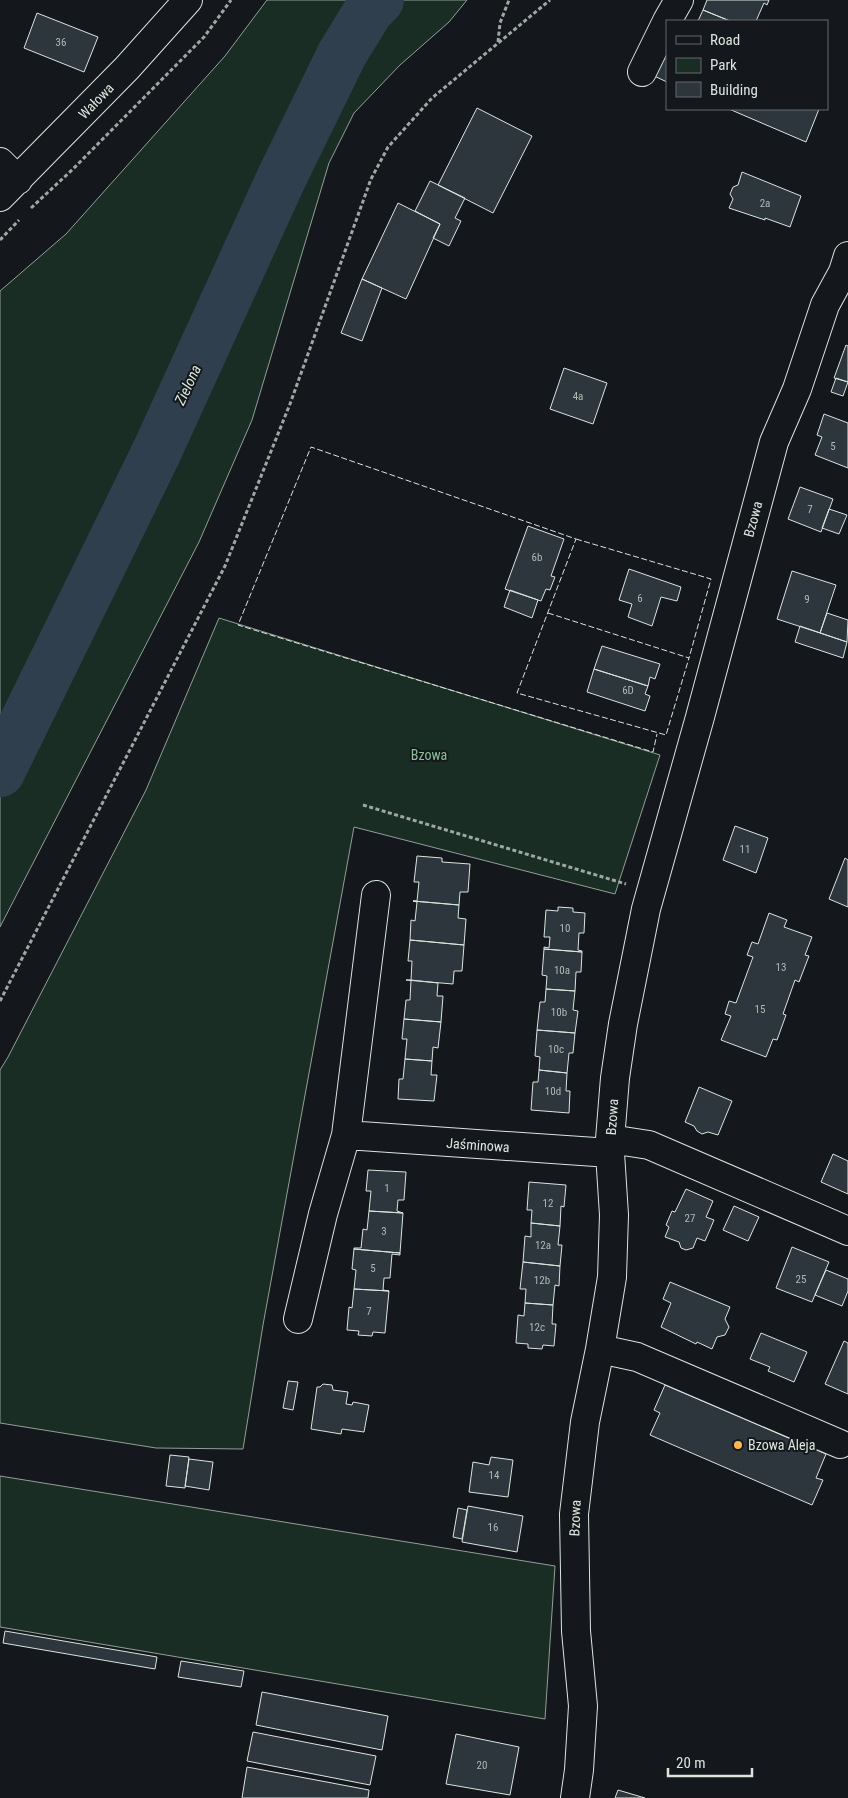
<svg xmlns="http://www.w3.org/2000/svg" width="848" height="1798" font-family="'Roboto Condensed',sans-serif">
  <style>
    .green { fill: #1a2d24; stroke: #939e99 }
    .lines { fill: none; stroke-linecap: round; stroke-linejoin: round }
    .river { stroke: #2f3f4d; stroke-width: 50 }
    .building { fill: #2c363c; stroke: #d8e6dc }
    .minor-casing { stroke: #d8e6dc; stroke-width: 30 }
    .path { stroke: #9da8a2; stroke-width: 3; stroke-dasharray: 4 2.5; stroke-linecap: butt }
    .minor { stroke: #14181c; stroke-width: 28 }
    .fence { stroke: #d8e6dc; stroke-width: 1; stroke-dasharray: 6 2.5; stroke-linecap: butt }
    .poi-dot { fill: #ffb74d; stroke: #14181c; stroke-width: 2 }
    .labels { text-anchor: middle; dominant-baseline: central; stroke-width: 4; stroke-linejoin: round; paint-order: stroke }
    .number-label { font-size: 11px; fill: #adbab4 }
    .street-label { font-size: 14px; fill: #d8e6dc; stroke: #14181c }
    .park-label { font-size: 14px; fill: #8ac095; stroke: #14181c }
    .poi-label { font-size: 14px; fill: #d8e6dc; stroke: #14181c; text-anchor: start }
    .water-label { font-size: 15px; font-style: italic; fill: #d8e6dc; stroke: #14181c }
  </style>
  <rect width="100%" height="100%" fill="#14181c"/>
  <path class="green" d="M267,0H467L449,22L400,65L354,113L329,163L252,420L199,542L0,927V291L66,234L225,56Z
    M219,618L660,755L615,894L354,827L263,1325L243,1449L156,1448L0,1423V1070L8,1057L146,790Z
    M0,1476L555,1566L545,1719L0,1627Z"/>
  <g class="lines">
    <path class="river" d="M0,772L157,451L281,179L342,54L369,10L379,0"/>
  </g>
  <path class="building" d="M707,0H769L767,5L764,3L756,21H730L703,10Z
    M703,10L730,21H698Z
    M37,13L98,37L84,72L24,48Z
    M667,37V82L650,74Z
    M477,108L532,136L493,213L438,185Z
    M729,109H819L806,142Z
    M742,172L801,196L790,227L765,218V220L729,208L733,199L730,194L733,187L738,185Z
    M430,181L465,198L455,218L461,221L449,246L433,238L440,224L415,211Z
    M398,203L440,224L406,299L362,279Z
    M362,279L382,288L362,341L341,333Z
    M846,345L848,346V382L834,378Z
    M564,368L607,383L593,424L550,409Z
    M836,378L848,382L843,396L831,392Z
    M824,414L848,423V468L815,455L822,437L817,435Z
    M800,487L833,499L821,532L788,519Z
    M829,509L847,515L839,534L822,528Z
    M528,526L564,539L551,576L555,577L550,590L546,589L541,601L505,589Z
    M629,569L681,587L677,601L661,597L652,626L628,617L632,604L619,600Z
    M792,571L836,585L820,633L777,619Z
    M510,590L538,600L532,618L504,607Z
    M827,613L848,620L847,642L820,633Z
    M800,626L847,642L843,658L795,642Z
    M602,646L660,664L655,679L650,677L648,686L594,669Z
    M594,669L648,686L645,694L650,696L645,711L587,692Z
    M735,826L768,838L756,873L723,860Z
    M417,856L442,858V862L470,864L468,892H460L459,905L413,901H417L419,882H414Z
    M845,858L848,860V907L829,899Z
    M413,901L459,905L458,918L466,919L464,945L410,940L411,920L415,921L417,902Z
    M558,907L573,908V912L585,913L584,933H579L578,950L582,951V952L544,949V947L549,948L550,937H544L546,910L558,911Z
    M769,913L787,920L784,927L812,937L805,955L809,956L799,982L795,980L783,1014L786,1015L777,1040L773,1039L766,1057L721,1040L731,1016L725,1014L729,1001L736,1003L753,957L747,955L752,942L758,944Z
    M410,940L464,945L462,971H454L453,984L406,980H411L412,961H408Z
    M544,949L582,952L581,972H576L575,991L546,989L547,976L542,975Z
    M411,980L438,983L437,996H443L441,1022L404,1019L406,1000H410Z
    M546,989L575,991L573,1010L578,1011L575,1033L537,1030L540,1002H545Z
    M404,1019L441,1022L438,1048L433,1047L432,1061L405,1059L407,1039H402Z
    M537,1030L575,1033L573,1053H569L567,1073L539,1070L540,1057L535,1056Z
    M405,1059L432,1061L431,1075H437L434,1101L398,1099L399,1079H403Z
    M539,1070L567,1073L566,1091H570L569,1113L531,1110L533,1082H538Z
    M699,1087L732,1101L718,1135L708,1132L702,1134L697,1131L694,1126L685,1122Z
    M833,1154L848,1161V1194L821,1182Z
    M368,1170L406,1172L404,1200H398L397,1211L403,1213L369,1211L371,1191H366Z
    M529,1182L566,1185L564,1207L561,1206L560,1226L531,1223L532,1210H527Z
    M686,1189L713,1201L706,1217L714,1220L705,1241L697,1238L693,1248L686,1250L681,1248L679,1242L665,1237L669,1227L666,1225L672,1211L675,1212Z
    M734,1206L759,1217L748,1241L723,1230Z
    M369,1211L403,1213L400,1253L354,1249V1248H361L363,1229L367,1230Z
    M531,1223L560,1226L558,1245H562L560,1266L523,1262L525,1236L531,1237Z
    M792,1247L829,1262L812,1302L776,1288Z
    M354,1249L400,1253V1255L392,1254L390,1278H384L383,1290L389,1291L354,1289L356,1270L352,1269Z
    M523,1262L560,1266L559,1286L555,1285L553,1305L525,1303L526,1289H520Z
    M826,1270L848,1279V1291L842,1306L815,1295Z
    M670,1282L730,1307L725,1319L729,1327L725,1335L717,1337L712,1349L697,1342L696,1344L661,1327L671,1303L663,1299Z
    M354,1289L389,1291L385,1333L373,1332L372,1336L358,1335L359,1331L347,1330L349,1307L352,1308Z
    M525,1303L553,1305L552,1324H556L554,1346L543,1345L542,1349L528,1348V1344L516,1343L518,1315L524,1316Z
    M761,1333L807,1352L794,1382L768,1371L770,1367L750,1359Z
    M844,1341L848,1343V1394L825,1384Z
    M288,1381L298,1382L293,1410L283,1408Z
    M323,1384L332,1385L333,1390L348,1392L346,1404L352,1405L353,1402L369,1405L364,1432L342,1429L341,1434L311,1429L317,1387H320Z
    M665,1385L826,1454L816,1478L823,1480L812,1505L650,1435L660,1413L654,1410Z
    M170,1455L189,1457L185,1488L166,1486Z
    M491,1457L513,1460L508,1497L469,1492L473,1462L489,1465Z
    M189,1459L213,1462L209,1490L185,1486Z
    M468,1506L523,1516L517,1552L462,1542Z
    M458,1508L467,1510L462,1539L453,1537Z
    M5,1631L157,1657L155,1669L3,1643Z
    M181,1661L244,1671L241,1687L178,1677Z
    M262,1692L388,1716L382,1750L256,1725Z
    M253,1732L376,1756L370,1785L247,1761Z
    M456,1734L519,1747L510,1795L446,1784Z
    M247,1767L369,1790L368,1798H242Z
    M618,1790L645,1798H615Z"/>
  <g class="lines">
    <defs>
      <path id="minor" d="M667,21L679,0
        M642,72L667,21
        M0,162L18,180
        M0,197L127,68L188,0
        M346,1135L610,1153
        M610,1139L649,1145L848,1231
        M298,1319L323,1214L346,1135L376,895
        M600,1349L637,1357L840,1444
        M575,1798L579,1770L583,1706L576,1631L574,1514L585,1422L600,1349L612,1277L614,1215L610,1153V1139L615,1078L623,1024L646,909L700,717L774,442L797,389L825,305L843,272L848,256"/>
    </defs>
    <use href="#minor" class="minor-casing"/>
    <path class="path" d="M498,42L500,23L509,0
      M31,208L73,169L204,37L231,0
      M0,240L19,220
      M363,805L626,884
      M0,1001L225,566L290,404L371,179L388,147L432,98L550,0"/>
    <use href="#minor" class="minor"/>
    <path class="fence" d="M576,539L711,579L689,658
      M548,613L689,658L666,735L517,693L576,539L311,447L238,625L653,752L657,734"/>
  </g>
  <circle class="poi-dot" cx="738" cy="1445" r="5"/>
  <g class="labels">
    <g class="number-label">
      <text x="61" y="42">36</text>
      <text x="765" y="203">2a</text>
      <text x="578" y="396">4a</text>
      <text x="833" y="446">5</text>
      <text x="810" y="509">7</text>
      <text x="537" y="557">6b</text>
      <text x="640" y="598">6</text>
      <text x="807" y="599">9</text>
      <text x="628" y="690">6D</text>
      <text x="745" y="849">11</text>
      <text x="565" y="928">10</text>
      <text x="781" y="967">13</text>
      <text x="562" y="970">10a</text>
      <text x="760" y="1009">15</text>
      <text x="559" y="1012">10b</text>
      <text x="556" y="1049">10c</text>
      <text x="553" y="1091">10d</text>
      <text x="387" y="1188">1</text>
      <text x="548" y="1203">12</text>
      <text x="690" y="1218">27</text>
      <text x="384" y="1231">3</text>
      <text x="543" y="1245">12a</text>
      <text x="373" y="1268">5</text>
      <text x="801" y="1279">25</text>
      <text x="542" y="1280">12b</text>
      <text x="369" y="1311">7</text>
      <text x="537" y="1327">12c</text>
      <text x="494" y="1475">14</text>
      <text x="493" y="1527">16</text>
      <text x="482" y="1765">20</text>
    </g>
    <g class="street-label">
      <text transform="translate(96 101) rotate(-46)">Wałowa</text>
      <text transform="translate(753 519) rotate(-75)">Bzowa</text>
      <text transform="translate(612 1117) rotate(-86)">Bzowa</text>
      <text transform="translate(478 1145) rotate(4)">Jaśminowa</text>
      <text transform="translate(575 1518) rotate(-88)">Bzowa</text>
    </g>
    <g class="park-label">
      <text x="429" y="755">Bzowa</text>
    </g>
    <g class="poi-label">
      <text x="748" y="1445">Bzowa Aleja</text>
    </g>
    <g class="water-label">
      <text transform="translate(188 385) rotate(-65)">Zielona</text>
    </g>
  </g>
  <rect x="666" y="20" width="162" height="90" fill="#14181c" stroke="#626a69"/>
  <rect x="676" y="36" width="25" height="8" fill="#14181c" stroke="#626a69"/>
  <text x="710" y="45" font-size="15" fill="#d8e6dc">Road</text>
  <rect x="676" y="58" width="25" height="15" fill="#1a2d24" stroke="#626a69"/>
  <text x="710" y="70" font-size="15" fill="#d8e6dc">Park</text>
  <rect x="676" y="82" width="25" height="15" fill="#2c363c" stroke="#626a69"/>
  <text x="710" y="95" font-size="15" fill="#d8e6dc">Building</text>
  <path d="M668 1768v8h84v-8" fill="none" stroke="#d8e6dc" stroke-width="2.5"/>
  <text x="676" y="1768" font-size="15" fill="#d8e6dc" stroke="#14181c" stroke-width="4" paint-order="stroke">20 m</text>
</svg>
